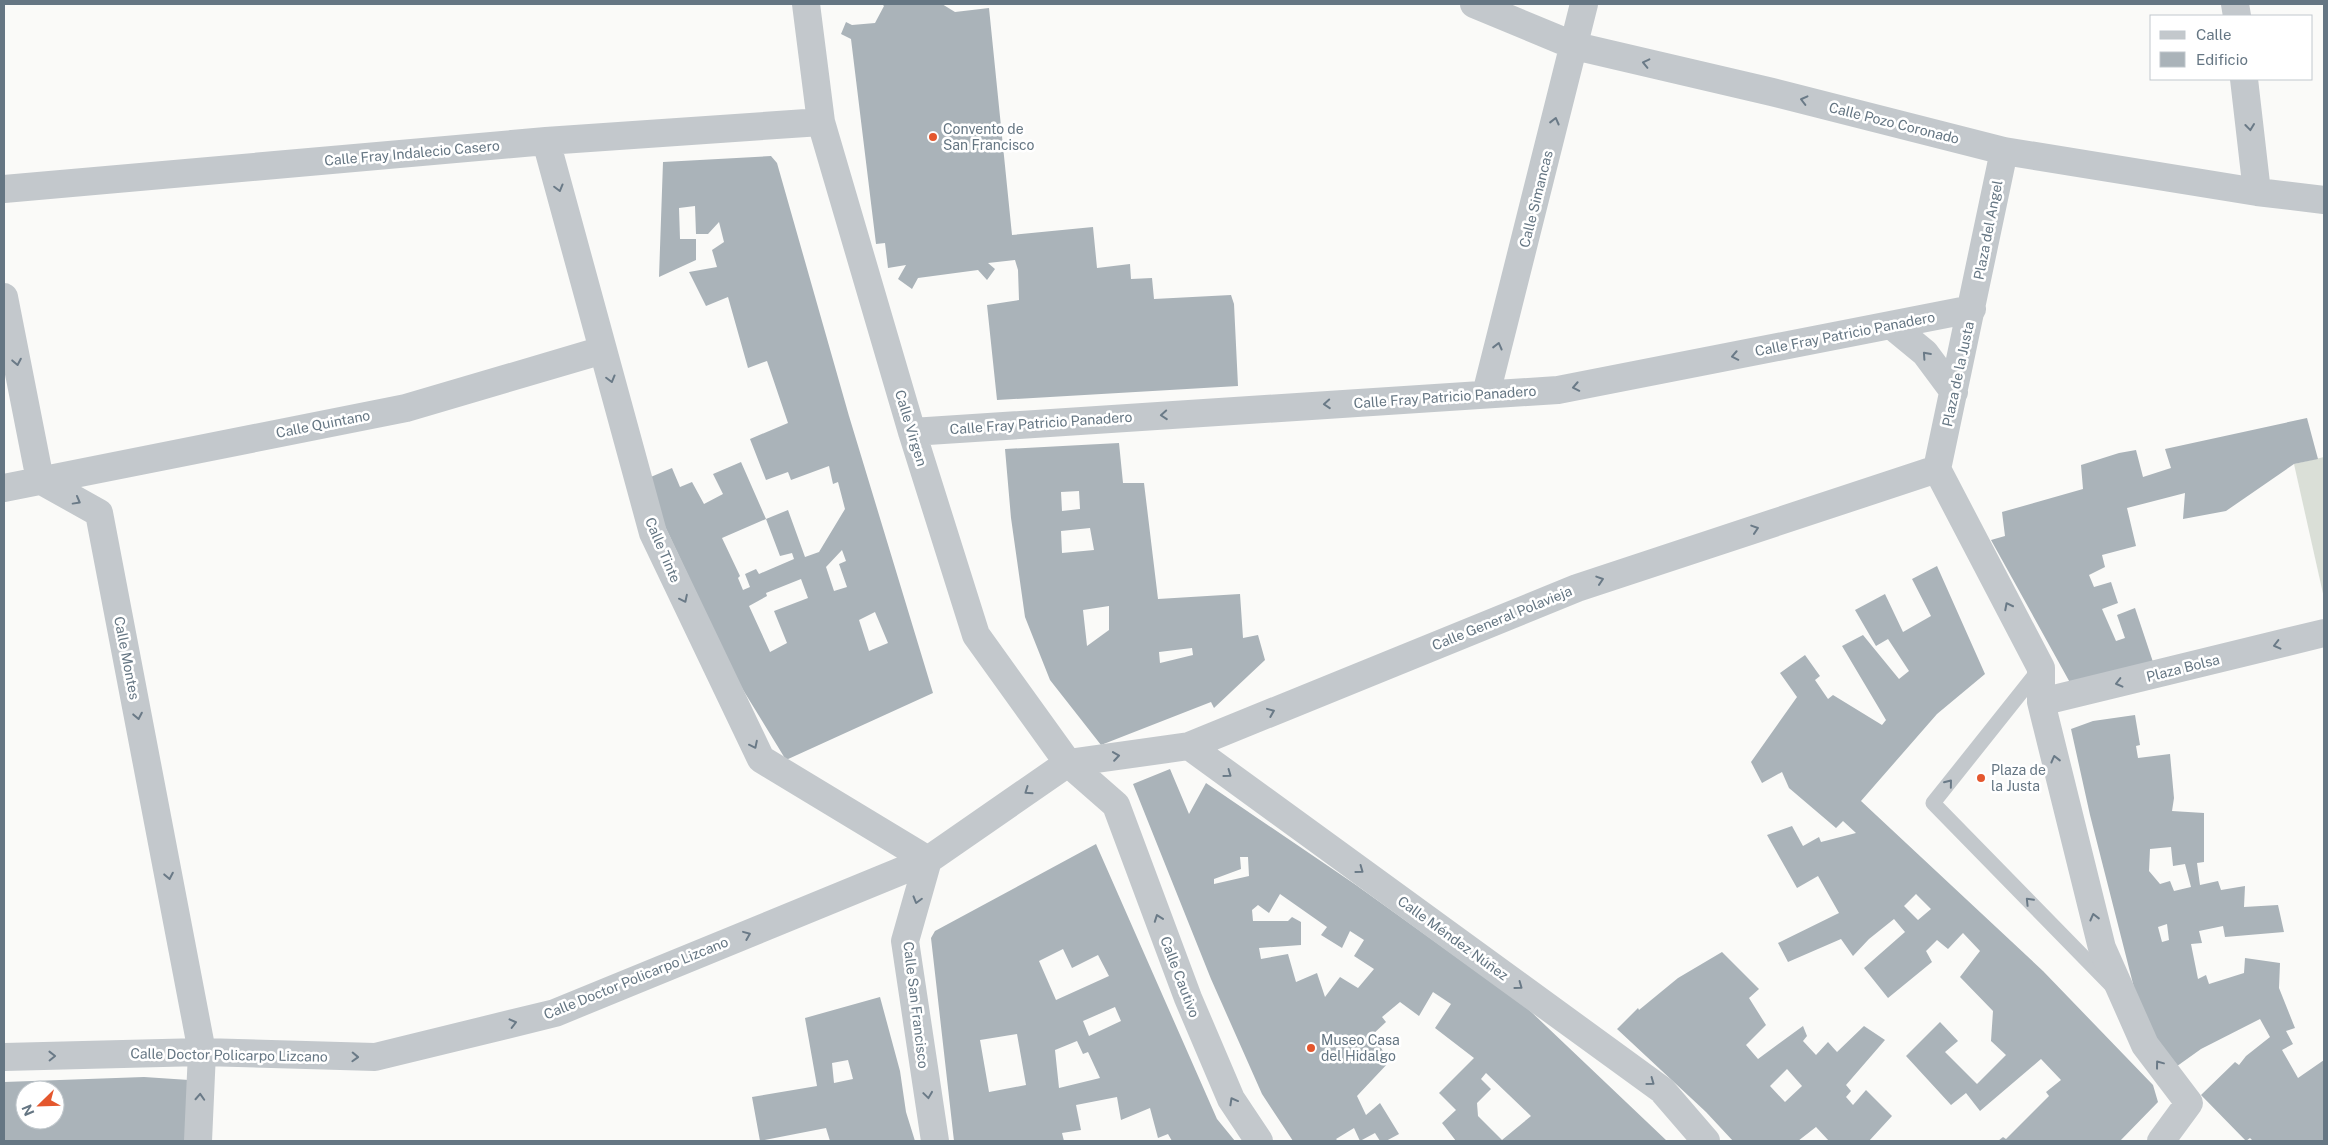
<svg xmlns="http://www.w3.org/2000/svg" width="2328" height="1145" font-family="'Public Sans',sans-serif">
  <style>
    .green { fill: #dadfd7 }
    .building { fill: #aab3b9; fill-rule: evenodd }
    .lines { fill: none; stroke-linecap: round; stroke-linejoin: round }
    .lane { stroke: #c3c8cc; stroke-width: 15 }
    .street { stroke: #c3c8cc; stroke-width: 28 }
    .oneway { stroke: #6a7a87 }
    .poi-dot { fill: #e4572e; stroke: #fff; stroke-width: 2 }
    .labels { text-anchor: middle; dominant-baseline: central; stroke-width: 5; stroke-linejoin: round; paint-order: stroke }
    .street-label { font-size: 14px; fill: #657683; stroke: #fff }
    .poi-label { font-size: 14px; fill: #657683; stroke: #fff; text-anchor: start }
  </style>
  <rect width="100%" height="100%" fill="#fafaf8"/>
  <path class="green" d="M2324,457V598L2294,464Z"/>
  <path class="building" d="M882,4H942L955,12L989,8L1012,235L1093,227L1097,268L1130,264L1131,279L1152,278L1154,299L1231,295L1234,304L1238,386L997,400L987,305L1019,300L1018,270L1015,260L988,263L995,269L987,280L978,270L918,278L912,289L898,279L906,265L888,268L885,243L876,244L851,39L841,34L846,22L852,25L875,23L884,6Z
    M771,156L777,163L849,416L933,693L786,760L737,680L663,522L646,479L672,468L680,487L692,482L704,504L723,494L713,474L741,462L766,519L722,538L740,576L738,578L743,590L750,587L745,574L756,569L759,574L794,559L792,553L780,556L766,519L788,510L805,557L819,552L845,509L838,482L833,484L829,466L791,480L788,472L766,480L750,439L788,423L767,361L748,368L728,297L706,306L689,272L717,267L712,250L724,242L719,222L708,234H696L695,206L679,208L680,239H696V260L659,277L663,162ZM842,550L846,561L839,564L847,587L834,591L826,567ZM801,579L808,598L774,611L787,643L770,652L749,606L767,596L766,593ZM875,612L888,643L869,651L859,620Z
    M2307,418L2318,459L2294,464L2226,511L2183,519L2185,493L2127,508L2136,546L2102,555L2105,567L2089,575L2094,587L2111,582L2118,603L2102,609L2116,641L2125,638L2117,615L2135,608L2154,665L2073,688L1991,540L2005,536L2002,512L2083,489L2081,465L2119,453L2136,450L2143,477L2171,468L2165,449Z
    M1119,443L1123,483H1144L1158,599L1240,594L1243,638L1258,635L1265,660L1214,708L1211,702L1101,745L1050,680L1025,617L1011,518L1005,449ZM1079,491L1080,509L1062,511L1061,492ZM1090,528L1094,550L1062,553L1061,531ZM1109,606V630L1087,646L1083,610ZM1192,648L1193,655L1160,663L1159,652Z
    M1937,566L1985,674L1937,714L1861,801L2043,971L2153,1085L2158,1102L2120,1141H1998L2003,1137L2006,1139L2049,1096L2046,1092L2061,1080L2041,1059L1980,1111L1966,1093L1951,1105L1906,1056L1940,1022L1958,1041L1945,1052L1977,1084L2006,1055L1991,1041L1993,1011L1960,977L1980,951L1963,933L1948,949L1937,940L1926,951L1932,962L1888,998L1864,968L1905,932L1894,919L1869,939L1853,956L1841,939L1788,962L1778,943L1839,913L1818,876L1797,888L1767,835L1792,826L1803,846L1819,837L1821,842L1856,833L1843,821L1836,828L1789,788L1782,772L1762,783L1751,762L1797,697L1780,673L1805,655L1820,676L1815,680L1828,699L1833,695L1882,725L1886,720L1842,646L1863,635L1899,679L1909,671L1888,639L1876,646L1855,610L1885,594L1903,632L1931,616L1912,579ZM1916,894L1931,909L1918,920L1904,906Z
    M2135,715L2140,745L2136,746L2138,758L2170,754L2174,798L2172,811L2204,813V862L2197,863L2200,885L2218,881L2221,890L2245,886L2244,907L2278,905L2284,932L2225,937L2223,926L2199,931L2202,943L2191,944L2198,979L2206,975L2209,984L2244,973L2245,958L2280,963L2279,988L2295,1028L2286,1031L2293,1044L2282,1050L2298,1078L2324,1060V1141H2253L2250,1138L2246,1141L2201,1095L2235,1062L2239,1065L2246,1056L2270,1037L2260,1019L2201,1049L2173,1069L2143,1023L2090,815L2071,729L2093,721ZM2171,847L2173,866L2185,864L2191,887L2174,891L2170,881L2160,884L2149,871L2150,849ZM2167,924L2169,940L2162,942L2158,927Z
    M1170,769L1189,814L1206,783L1356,885L1526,1007L1667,1141H1456L1442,1123L1456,1110L1439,1093L1474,1058L1435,1028L1451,1004L1433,992L1419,1016L1400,1002L1382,1017L1386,1022L1372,1035L1390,1061L1357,1096L1366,1115L1380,1103L1399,1134L1386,1141H1380L1375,1133L1360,1141L1354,1128L1336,1139L1338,1141H1293L1262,1094L1211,979L1133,784ZM1240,857H1248L1249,876L1214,884V879L1241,869ZM1280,894L1327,927L1321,935L1342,948L1350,931L1364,940L1354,956L1374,969L1358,988L1340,977L1325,997L1317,973L1296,982L1288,954L1261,959L1259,948L1301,945V922L1292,917L1288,921H1253L1252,910L1258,905L1269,913ZM1486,1073L1531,1116L1502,1140L1478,1116L1477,1103L1491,1089L1481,1079Z
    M1096,844L1217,1119L1235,1141H1172L1168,1134L1158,1138L1150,1108L1121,1120L1117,1097L1076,1105L1081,1130L1062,1133L1064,1141H954L931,938L935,931ZM1063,949L1072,968L1098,955L1109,976L1056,1000L1039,961ZM1115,1007L1121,1021L1089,1036L1083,1021ZM1017,1034L1026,1085L989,1092L980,1040ZM1077,1041L1083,1054L1088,1052L1100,1078L1059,1088L1055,1050Z
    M1722,952L1759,989L1749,998L1766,1025L1746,1045L1758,1059L1803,1026L1807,1036L1803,1041L1816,1055L1828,1042L1837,1052L1864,1026L1885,1040L1846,1085L1851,1091L1846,1097L1853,1105L1866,1090L1892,1116L1869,1141H1829L1816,1127L1798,1141H1733L1706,1112L1617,1029L1638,1008L1639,1010L1678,978ZM1787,1069L1802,1086L1785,1102L1770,1086Z
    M880,997L900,1071L906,1112L915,1141H830L826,1128L760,1141L752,1097L817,1086L805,1018ZM848,1060L853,1079L834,1083L832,1063Z
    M144,1077L189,1080L188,1141H4V1082ZM25,1090H55V1120H25Z"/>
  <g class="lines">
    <path class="lane" d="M2039,670L1933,803L2111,985"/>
    <path class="street" d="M806,4L821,122L912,432L976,635L1068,763L1116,805L1188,998L1231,1099L1259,1141
      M1474,4L1575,46L1772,92L2004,151L2257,192L2324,200
      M2235,4L2237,16
      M2244,79L2257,192
      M546,141L653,533L761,759L928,860
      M2004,151L1937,469L2041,668V702L2102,948L2145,1045L2189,1103L2161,1141
      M4,189L546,141L821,122
      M4,297L40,480L99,513L202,1052L198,1141
      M1891,325L1925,353L1954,392
      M1486,394L1584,4
      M912,432L1558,390L1972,309
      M4,488L406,408L603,350
      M2041,702L2324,633
      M1189,746L1662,1090L1706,1141
      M4,1057L202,1052L375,1057L555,1013L928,860
      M935,1141L905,941L928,860L1068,763L1189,746L1577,588L1937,469"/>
  </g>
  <defs><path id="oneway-chevron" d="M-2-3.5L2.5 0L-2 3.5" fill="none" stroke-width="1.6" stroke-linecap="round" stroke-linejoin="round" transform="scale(1.25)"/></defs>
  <g class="oneway">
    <use href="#oneway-chevron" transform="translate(1646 63) rotate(-167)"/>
    <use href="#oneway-chevron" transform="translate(1804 100) rotate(-166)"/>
    <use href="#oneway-chevron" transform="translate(1555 121) rotate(-76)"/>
    <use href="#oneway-chevron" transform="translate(2250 127) rotate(83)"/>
    <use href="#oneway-chevron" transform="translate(559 188) rotate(75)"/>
    <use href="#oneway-chevron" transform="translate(1498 346) rotate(-76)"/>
    <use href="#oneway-chevron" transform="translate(1926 355) rotate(-132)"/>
    <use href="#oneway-chevron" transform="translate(1735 356) rotate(169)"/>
    <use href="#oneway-chevron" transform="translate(17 362) rotate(79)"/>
    <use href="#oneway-chevron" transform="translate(611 379) rotate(75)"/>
    <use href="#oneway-chevron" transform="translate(1576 387) rotate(169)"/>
    <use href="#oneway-chevron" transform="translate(1327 404) rotate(176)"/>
    <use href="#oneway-chevron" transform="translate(1164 415) rotate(176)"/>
    <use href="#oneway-chevron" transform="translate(77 501) rotate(29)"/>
    <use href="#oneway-chevron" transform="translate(1755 529) rotate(-18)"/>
    <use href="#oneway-chevron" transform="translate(1600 580) rotate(-18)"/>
    <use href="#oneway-chevron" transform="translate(684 599) rotate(64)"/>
    <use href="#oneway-chevron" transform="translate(2008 606) rotate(-117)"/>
    <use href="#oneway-chevron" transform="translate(2277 645) rotate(166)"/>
    <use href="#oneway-chevron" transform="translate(2119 683) rotate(166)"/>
    <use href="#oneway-chevron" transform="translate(1271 712) rotate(-22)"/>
    <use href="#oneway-chevron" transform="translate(138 716) rotate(79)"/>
    <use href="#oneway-chevron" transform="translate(754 745) rotate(64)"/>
    <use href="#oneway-chevron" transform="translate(1116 756) rotate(-8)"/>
    <use href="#oneway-chevron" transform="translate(2055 759) rotate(-104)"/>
    <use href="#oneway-chevron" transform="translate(1228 774) rotate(36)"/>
    <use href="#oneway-chevron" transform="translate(1949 783) rotate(-51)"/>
    <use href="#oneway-chevron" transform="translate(1028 791) rotate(145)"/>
    <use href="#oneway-chevron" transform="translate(1360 870) rotate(36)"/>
    <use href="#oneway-chevron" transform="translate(169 876) rotate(79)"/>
    <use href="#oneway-chevron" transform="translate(917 900) rotate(106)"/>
    <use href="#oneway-chevron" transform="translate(2029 901) rotate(-134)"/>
    <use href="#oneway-chevron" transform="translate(2094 917) rotate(-104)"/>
    <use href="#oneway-chevron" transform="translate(1158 918) rotate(-110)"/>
    <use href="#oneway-chevron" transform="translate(747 935) rotate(-22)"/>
    <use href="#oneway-chevron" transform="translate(1519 986) rotate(36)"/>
    <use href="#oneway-chevron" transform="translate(513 1023) rotate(-14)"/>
    <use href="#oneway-chevron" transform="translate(52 1056) rotate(-1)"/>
    <use href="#oneway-chevron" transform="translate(355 1057) rotate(2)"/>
    <use href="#oneway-chevron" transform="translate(2159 1064) rotate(-127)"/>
    <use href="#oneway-chevron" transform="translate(1651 1082) rotate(36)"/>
    <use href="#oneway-chevron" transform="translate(928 1095) rotate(82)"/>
    <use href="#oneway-chevron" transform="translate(200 1097) rotate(-87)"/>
    <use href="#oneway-chevron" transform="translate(1233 1101) rotate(-119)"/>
  </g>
  <g class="poi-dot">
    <circle cx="933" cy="137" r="5"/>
    <circle cx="1981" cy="778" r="5"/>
    <circle cx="1311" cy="1048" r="5"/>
  </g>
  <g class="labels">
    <g class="street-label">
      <text transform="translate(1894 123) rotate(14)">Calle Pozo Coronado</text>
      <text transform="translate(412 153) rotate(-5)">Calle Fray Indalecio Casero</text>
      <text transform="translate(1536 199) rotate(-76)">Calle Simancas</text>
      <text transform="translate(1988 230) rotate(-79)">Plaza del Angel</text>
      <text transform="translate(1845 334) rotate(-11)">Calle Fray Patricio Panadero</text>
      <text transform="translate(1958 374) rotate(-78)">Plaza de la Justa</text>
      <text transform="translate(1445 397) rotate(-4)">Calle Fray Patricio Panadero</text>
      <text transform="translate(1041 423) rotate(-4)">Calle Fray Patricio Panadero</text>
      <text transform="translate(323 424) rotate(-11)">Calle Quintano</text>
      <text transform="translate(911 428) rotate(73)">Calle Virgen</text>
      <text transform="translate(663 550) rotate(67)">Calle Tinte</text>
      <text transform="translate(1502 618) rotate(-22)">Calle General Polavieja</text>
      <text transform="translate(127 658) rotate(79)">Calle Montes</text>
      <text transform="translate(2183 668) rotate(-14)">Plaza Bolsa</text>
      <text transform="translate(1453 938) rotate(36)">Calle Méndez Núñez</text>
      <text transform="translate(1180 977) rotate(69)">Calle Cautivo</text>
      <text transform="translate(636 978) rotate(-22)">Calle Doctor Policarpo Lizcano</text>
      <text transform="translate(916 1005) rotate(83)">Calle San Francisco</text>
      <text transform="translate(229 1055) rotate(1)">Calle Doctor Policarpo Lizcano</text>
    </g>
    <g class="poi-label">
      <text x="943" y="129">Convento de<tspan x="943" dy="16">San Francisco</tspan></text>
      <text x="1991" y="770">Plaza de<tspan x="1991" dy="16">la Justa</tspan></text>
      <text x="1321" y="1040">Museo Casa<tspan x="1321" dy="16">del Hidalgo</tspan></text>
    </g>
  </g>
  <rect width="2328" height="1145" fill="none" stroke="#657683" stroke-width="10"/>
  <rect x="2150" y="15" width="162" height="65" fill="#ffffff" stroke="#c1c8cd"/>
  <rect x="2160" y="31" width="25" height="8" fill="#c3c8cc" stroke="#c1c8cd"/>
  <text x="2196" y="40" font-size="15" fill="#657683">Calle</text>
  <rect x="2160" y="52" width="25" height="15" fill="#aab3b9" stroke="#c1c8cd"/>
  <text x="2196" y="65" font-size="15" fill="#657683">Edificio</text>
  <g transform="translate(40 1105) rotate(247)"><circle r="24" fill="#ffffff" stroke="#c1c8cd"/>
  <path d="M0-4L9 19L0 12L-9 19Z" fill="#e4572e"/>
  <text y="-8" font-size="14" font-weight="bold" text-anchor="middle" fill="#657683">N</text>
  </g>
</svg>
